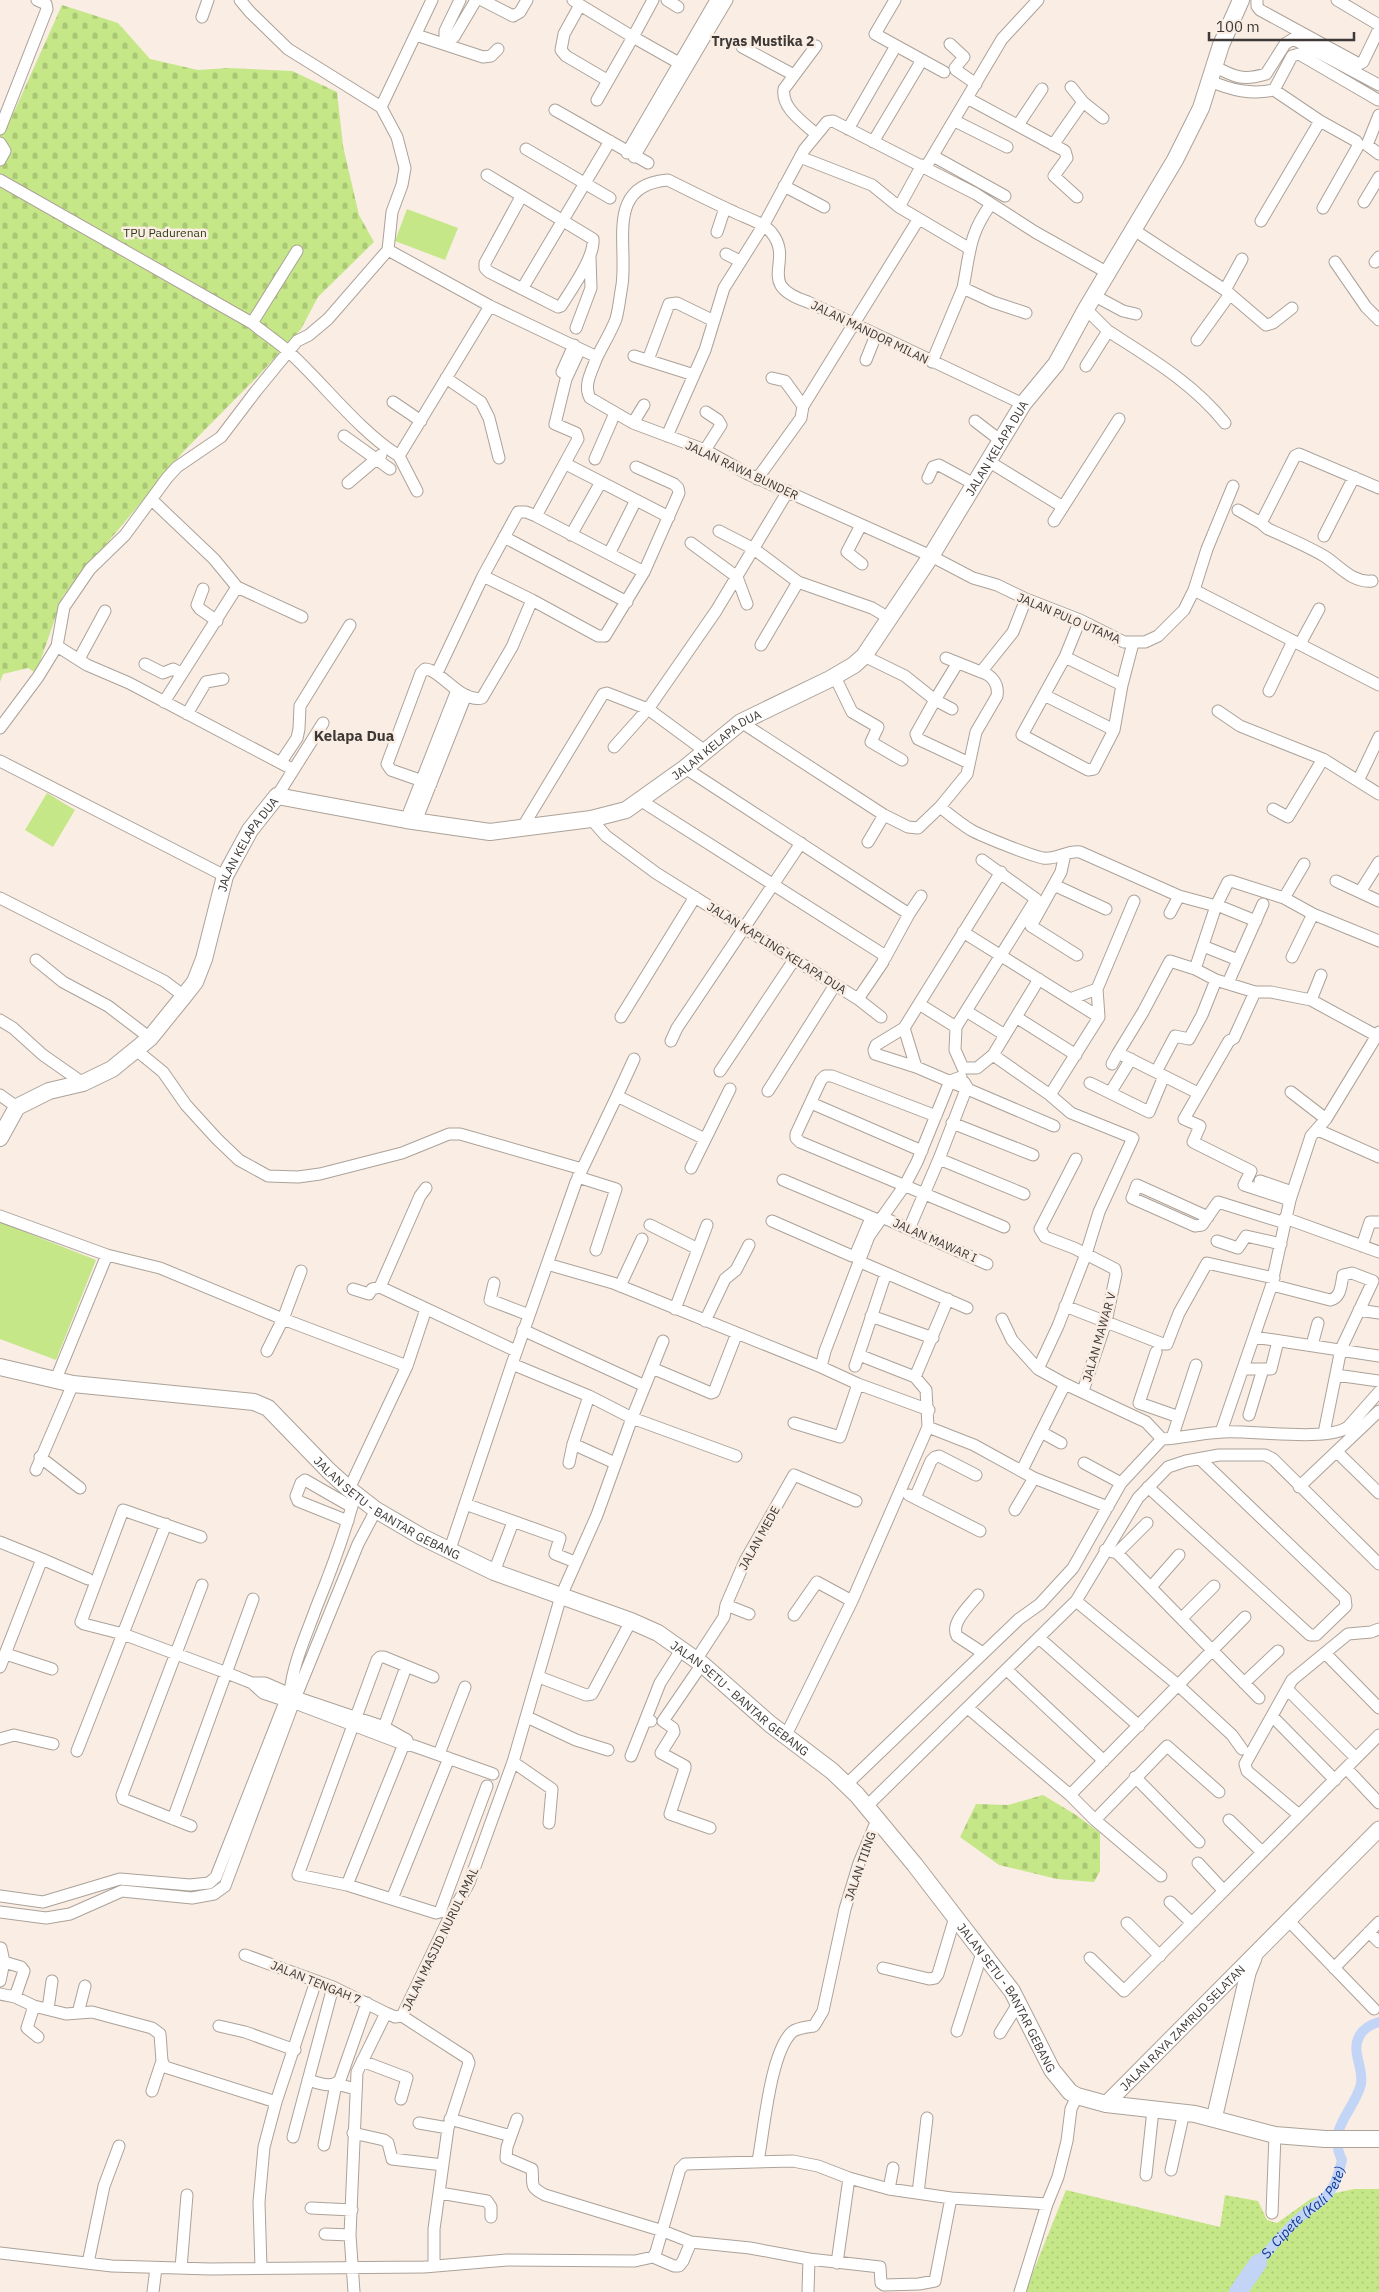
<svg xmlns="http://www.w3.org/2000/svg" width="1379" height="2292" font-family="'IBM Plex Sans',sans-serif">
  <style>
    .grass { fill: url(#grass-dots) }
    .cemetery { fill: url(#cemetery-stones) }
    .park { fill: #c5e788 }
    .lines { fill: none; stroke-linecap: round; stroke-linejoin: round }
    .canal { stroke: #c3d5f7; stroke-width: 10 }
    .river { stroke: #c3d5f7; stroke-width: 18 }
    .minor-casing { stroke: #aca299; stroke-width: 13 }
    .tertiary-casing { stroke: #aca299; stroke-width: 17 }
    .secondary-casing { stroke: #aca299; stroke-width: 18 }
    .minor { stroke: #fff; stroke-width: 11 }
    .tertiary { stroke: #fff; stroke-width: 15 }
    .secondary { stroke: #fff; stroke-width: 16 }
    .labels { text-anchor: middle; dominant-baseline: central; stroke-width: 5; stroke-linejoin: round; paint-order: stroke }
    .park-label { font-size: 12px; fill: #2f3c15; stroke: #f9ede4 }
    .street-label { font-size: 12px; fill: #3e3936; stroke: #f9ede4 }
    .neighbourhood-label { font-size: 14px; font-weight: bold; fill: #3e3936; stroke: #f9ede4 }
    .water-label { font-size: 14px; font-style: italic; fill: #0f3994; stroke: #f9ede4 }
    .quarter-label { font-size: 15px; font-weight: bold; fill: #3e3936; stroke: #f9ede4 }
  </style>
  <defs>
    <pattern id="grass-dots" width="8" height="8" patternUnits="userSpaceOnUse" patternTransform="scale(1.25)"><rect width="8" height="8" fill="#c5e788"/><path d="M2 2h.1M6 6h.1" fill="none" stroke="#aac776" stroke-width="1.8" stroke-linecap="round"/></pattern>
    <pattern id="cemetery-stones" width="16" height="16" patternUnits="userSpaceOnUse" patternTransform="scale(1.25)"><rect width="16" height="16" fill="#c5e788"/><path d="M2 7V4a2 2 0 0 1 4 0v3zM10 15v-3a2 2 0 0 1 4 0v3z" fill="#aac776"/></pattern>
  </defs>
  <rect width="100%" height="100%" fill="#f9ede4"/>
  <path class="grass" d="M1354,2189H1379V2292H1025L1066,2190L1220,2227L1225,2195L1258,2201L1267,2220L1277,2223L1312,2198Z"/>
  <path class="cemetery" d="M62,5L118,23L150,59L198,70L228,68L292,71L337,92L343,146L359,215L374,242L318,297L301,329L260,374L183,452L63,596L36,673L28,668L3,674L0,682V135L14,112Z
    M1043,1795L1076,1815L1100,1833V1871L1094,1882L1057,1879L999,1865L960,1837L976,1804L1008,1805Z"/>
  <path class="park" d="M407,209L458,228L445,260L395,241Z
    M47,793L75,810L53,847L25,830Z
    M0,1222L96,1260L56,1360L0,1339Z"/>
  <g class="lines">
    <path class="canal" id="s1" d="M1258,2263C1269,2250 1280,2237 1292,2225C1319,2197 1332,2205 1342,2160C1326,2128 1354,2112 1361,2084C1364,2067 1350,2051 1360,2035C1364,2028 1372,2024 1379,2022"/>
    <path class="river" d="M1238,2292L1258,2263"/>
    <defs>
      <path id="minor" d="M460,0L445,31V36L449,38L454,37L476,0
        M482,0L513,16L520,12L527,0
        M573,0L580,5L564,34L561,50L566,56L607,80
        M667,0L678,7
        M895,0L875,34L944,72
        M1257,0V6L1260,10L1359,64L1363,62L1379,29
        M1337,0L1379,25
        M580,5L633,37L653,0
        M202,17L208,0
        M416,35L483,57L491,56L498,49
        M950,44L964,57L955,68L956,70L976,84
        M816,46L784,89C781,108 803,122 816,134
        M742,47L794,75
        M1214,66C1234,77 1243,81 1266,74L1285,44L1293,39L1379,85
        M1210,81C1231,90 1251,95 1274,90L1320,121L1356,141L1358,144L1357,148L1323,208
        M1274,90L1292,56L1299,54L1378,100
        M967,98L1065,151L1067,158L1054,176L1077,197
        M597,100L633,37L686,67
        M1083,102L1103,118
        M381,107L432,0
        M555,110L648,163
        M1379,115L1367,145L1379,154
        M955,121L1007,147
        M1018,125L1042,89
        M0,129L47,9L46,4L37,0
        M848,129L893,51
        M873,142L919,65
        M0,143L5,151L0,160
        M1053,145L1083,102L1071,87
        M526,149L610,198
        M627,153L716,0
        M933,156L1005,196
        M634,157L727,0
        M800,157L872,185L899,207L970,249
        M926,167L1002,39L1038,0
        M487,175L593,239C595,257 571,290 561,306L558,307L489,272L485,268V263L521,197
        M0,180L252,323C264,333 278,342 289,352C325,385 358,430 399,456L490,306
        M784,186L824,207
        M1364,202L1379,177
        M899,207L922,165
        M1261,221L1320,121
        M1134,230L1225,290L1266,325L1273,323L1292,308
        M717,232L725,208
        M388,250L490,306L597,357C592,371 583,385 590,398L633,423L705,450L748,474L931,556L973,578L997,585L1026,599L1080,620L1124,642H1145L1158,636L1184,610L1194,590L1379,685
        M726,254L740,261
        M1335,262L1366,307L1379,320
        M1375,262L1379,257
        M963,288C970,252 969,234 991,204
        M522,289L610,141
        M1225,290L1242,259
        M1095,296L1123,311L1136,314
        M1086,309L1108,331L1086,366
        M252,323L297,251
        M576,328L591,288L590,257
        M1108,331C1150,358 1193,383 1225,423
        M1197,340L1230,294
        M634,356L694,375
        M597,357C603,345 611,332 616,319C619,308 620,296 622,285C628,243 605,185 668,180C690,191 712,202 734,212C746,218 762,222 771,232C796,262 753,284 808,302L1023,404
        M648,360L669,304L677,303L714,321
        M866,360L876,335
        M932,362L963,288L993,302L1026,313
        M562,372L574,345
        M446,378L481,402L489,418L499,458
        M393,402L421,421
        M803,406L918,220
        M975,421L1001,441
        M633,423L644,405
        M344,436L390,469
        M667,436L705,350L724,288L763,226L804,150L827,122L833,121L976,194L1035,232L1108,273
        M705,450L721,425L718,420L706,412
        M399,456L417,491
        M595,459L615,413
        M988,461L1063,507
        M566,464L669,517
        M928,478L933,467L939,465L974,484
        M757,479L801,418L803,406L785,381L772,378
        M348,483L381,455
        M152,500L214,559L237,587
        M1238,510L1261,523L1295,456L1299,454L1379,488
        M536,516L578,439L576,433L555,424L566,379L580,349
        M1054,521L1119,419
        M1261,523L1268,529C1286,537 1307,546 1324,556C1340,566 1352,583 1372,581
        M861,525L847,552L862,564
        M719,531L754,549L798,582L872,608L889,618
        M571,535L601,482
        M1324,536L1354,477
        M504,537L627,602
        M691,543L737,577L747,604
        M609,554L636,500
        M483,576L532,600L598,636H605L644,572L679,493L678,488L674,484L636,467
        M203,589L197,605L200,609L217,621
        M1194,590L1207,549L1233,486
        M1080,620L1065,657L1022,735L1088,770L1094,769L1114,730L1122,685L1133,643
        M1300,644L1319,609
        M761,645L798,582
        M57,646L87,665L129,683L292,769
        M864,656L905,676L935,700L916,734L918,739L969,763
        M1065,657L1122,685
        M946,658L981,672L1013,632L1026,599
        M79,659L105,611
        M145,664L163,673L173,669L181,673
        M437,673L483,576L518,512H526L536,516L644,572
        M835,677L852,712L878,727L871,742L902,760
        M1269,691L1293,641
        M1046,696L1114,730
        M164,702L237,587L302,617
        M952,709L935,700L957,664
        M1218,711L1240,726L1323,759L1379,794
        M187,714L206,682L223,679
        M741,722L884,815L908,827L918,828L940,807L967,774L976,732L997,696C999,684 992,675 981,672
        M0,728L38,677L57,646L64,607L90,569L125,535L167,478L177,467L221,437L256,391L297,341L309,335L328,319L388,250L392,212L402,185L405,168L397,137L381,107L288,49L250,12L240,0
        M614,747L648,709L705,751
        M0,761L225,876
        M281,762L297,738L299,729L300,706L350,625
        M685,768L909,914
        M1358,781L1379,737
        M431,784L391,770L387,764L421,673L425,669L430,670C446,677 462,702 482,698L512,647L532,600
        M277,796L323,723
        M640,800L884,955L883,962L858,999
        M940,807C950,815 961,824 971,830C984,837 1029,855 1043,858C1057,860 1067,850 1080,852L1179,896L1216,906
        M1273,809L1288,817L1323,759
        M591,819L606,836L656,873L858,999L881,1017
        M406,820L457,690
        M416,821L466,695
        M522,828L603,694L607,693L648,709L716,611L788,491
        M868,842L884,815
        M1065,854L1061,872L1031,926L1077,955
        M1336,881L1379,901
        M1054,885L1106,909
        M1360,892L1379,862
        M0,898L164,981L184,996
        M1284,898L1304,864
        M1224,908L1256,921
        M1170,913L1179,896
        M963,932L1099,1017
        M1379,941L1313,914L1284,898L1231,881L1228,882L1216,906L1195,969L1216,980L1255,992H1271L1311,1000L1379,1037
        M1208,948L1238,960
        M1292,957L1313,914
        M885,958L909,914L921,896
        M36,960L63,982L108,1006L150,1038
        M1228,983L1263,904
        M1255,992L1234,1038L1229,1041L1184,1119L1200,1126L1193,1142L1251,1171L1244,1185L1290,1200
        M1070,999L1097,989
        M1311,1000L1321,975
        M919,1004L956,1027L955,1050L963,1068H977L993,1055L1039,979
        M966,1011L1005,1035
        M621,1017L695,897
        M1016,1017L1076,1055
        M0,1020L13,1028L43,1055L83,1083
        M956,1027L1036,899L982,860
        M904,1028L876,1045L874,1050L875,1054L916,1067L1054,1126
        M671,1041L677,1028L801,843
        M136,1050L163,1072L186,1105L217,1139L239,1160L268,1176L298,1177L320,1174L402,1153L449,1134H460L582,1169
        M1118,1053L1143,1012L1170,961L1195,969
        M993,1055L1050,1095L1071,1113L1133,1138L1099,1212L1086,1254L1058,1326L1038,1369
        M1112,1064L1118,1053L1198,1093
        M916,1067L904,1028L1001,872
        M720,1071L794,960
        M1156,1072L1175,1036L1189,1039L1202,1015L1216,980
        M1090,1083L1149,1112L1164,1076
        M768,1091L835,985
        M1291,1092L1326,1119
        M1110,1093L1131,1059
        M0,1095L17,1107
        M1050,1095L1099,1017L1097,989L1134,901
        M617,1096L634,1059
        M811,1103L922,1151
        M936,1116L832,1076H825L821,1080L796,1134V1138L800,1142L1004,1227
        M952,1123L1033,1155
        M1318,1130L1379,1157
        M939,1159L1024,1194
        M1076,1159L1040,1229L1045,1237L1074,1248L1115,1269L1116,1274L1106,1322L1083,1391
        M691,1168L730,1089
        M578,1177L616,1189L596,1250
        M783,1180L878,1220
        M1260,1181L1292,1192
        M0,1216L107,1255L160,1268L283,1319L407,1366
        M882,1217L987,1264
        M1208,1217L1137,1185L1132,1198L1195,1226L1202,1225L1218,1202L1285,1223
        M1285,1218L1379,1252
        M772,1221L852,1256H855L871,1218
        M650,1225L698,1249L675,1309
        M909,1229L939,1159L967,1087L964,1082
        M1217,1241L1238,1248L1246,1236L1281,1244
        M1362,1246L1370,1222H1379
        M698,1249L707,1225
        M547,1264L613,1283L821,1367
        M865,1264L967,1308
        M494,1283L490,1300L529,1315
        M1272,1285L1330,1300C1341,1298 1341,1285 1343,1275L1352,1273L1373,1281L1341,1349L1324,1433
        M620,1286L642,1239
        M380,1287L420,1196L426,1188
        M353,1289L369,1294L372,1289L380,1287L516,1351
        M1065,1306L1163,1344H1167L1179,1313L1207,1263L1274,1278
        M1359,1310L1379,1313
        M871,1316L933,1338
        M1002,1319L1012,1340L1038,1369L1065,1384L1146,1422L1162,1439
        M705,1321L725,1279L736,1270L749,1245
        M523,1330L645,1386
        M1254,1337L1379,1356
        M1312,1345L1318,1323
        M267,1351L283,1319L301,1271
        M1156,1352L1139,1403L1179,1417
        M859,1355L915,1377
        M512,1364L589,1396
        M855,1366L886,1273
        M652,1368L711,1393L714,1392L737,1333
        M1243,1369H1271L1278,1341
        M1336,1375L1379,1381
        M56,1379L107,1255
        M929,1410L858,1384L821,1367L825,1351L869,1236L905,1185L917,1162L950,1081L961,1077
        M1249,1415L1263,1369
        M794,1423L840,1437L858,1384
        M928,1427L974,1445L1034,1478L1108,1507
        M1041,1432L1061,1443
        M1221,1432L1271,1287L1290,1200L1311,1136L1326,1119L1379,1032
        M1172,1438L1196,1365
        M573,1444L615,1463
        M1337,1452L1379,1493
        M40,1457L80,1488
        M569,1463L573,1444L589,1396L632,1418L736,1456
        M1084,1463L1121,1483
        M36,1470L73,1384
        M1022,1470L1065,1384
        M1148,1487L1310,1635H1316L1346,1606L1345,1598L1200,1459
        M1299,1487L1379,1411
        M349,1489L407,1366L426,1309
        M909,1495L980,1531
        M915,1498L931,1461L935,1457L939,1456L976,1475
        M465,1504L560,1538L555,1554L575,1562
        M1015,1510L1034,1478
        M348,1521L298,1501L296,1496L301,1483L305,1480L352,1507
        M201,1537L123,1510L81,1622L84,1624L123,1634L227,1673L252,1683L263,1693L284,1700
        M0,1542L42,1559L0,1667
        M450,1549L512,1364L576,1182L617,1096L705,1139
        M1105,1550L1117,1553L1259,1698
        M1117,1553L1147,1523
        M42,1559L88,1579
        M494,1572L513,1522
        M1151,1587L1179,1555
        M978,1595C970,1605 950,1623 957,1636L983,1653
        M1076,1601L1178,1685L1232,1735L1242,1749
        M726,1605L749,1614
        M794,1615L817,1582L852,1601
        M1182,1618L1214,1586
        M1039,1638L1139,1726
        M1325,1653L1379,1708
        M6,1654L52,1669
        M696,1660L724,1617L726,1605L745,1561L794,1475L856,1501
        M702,1664L663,1721L673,1728L674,1732L661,1753L685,1766V1768L670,1814L710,1828
        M1007,1670L1104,1761
        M433,1677L384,1657H380L377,1660L298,1875L347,1885L436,1913L440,1912L487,1786
        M539,1677L586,1695L592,1694L631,1621
        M252,1683H265L288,1693
        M1244,1683L1278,1651
        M1287,1689L1356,1758
        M290,1693C293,1663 306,1636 316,1608C331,1571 345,1534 355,1495
        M296,1696L358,1544L376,1510
        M301,1699L384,1727L407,1740
        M295,1703L403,1744L414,1746L493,1774
        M968,1708L1070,1795L1095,1820L1167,1746L1219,1792
        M1272,1716L1335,1780
        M527,1717L576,1740L608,1750
        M645,1721L660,1683L681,1650
        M384,1727L406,1667
        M786,1735L852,1601L928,1427L926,1390L915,1377L948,1299
        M0,1739L14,1735L53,1744
        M77,1751L166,1524
        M439,1754L465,1687
        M631,1756L645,1721H651
        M513,1762L552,1789L549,1823
        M1346,1768L1379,1803
        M1135,1777L1199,1842
        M847,1784L1019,1619L1040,1604L1073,1568L1121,1483L1162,1439C1183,1438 1202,1433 1223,1432C1250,1430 1328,1442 1348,1427L1379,1392
        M1070,1795L1245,1617
        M866,1807L1076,1601L1138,1498L1168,1467L1186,1461L1219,1455H1265L1273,1459L1379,1564
        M1299,1815L1247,1771L1245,1764L1292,1680L1348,1634L1371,1632L1379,1629
        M173,1819L253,1599
        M1095,1820L1161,1876
        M1229,1820L1262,1852
        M191,1826L123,1799L122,1795L202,1585
        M1198,1863L1224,1891
        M347,1885L406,1739
        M0,1896L43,1902L120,1879L190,1885L209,1883L216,1877L285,1702
        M392,1899L449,1758
        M1170,1902L1192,1923
        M0,1912L46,1918L70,1914L122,1891L192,1898L214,1894L225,1886L293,1704L297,1700L294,1693H288L284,1700L288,1704H293
        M1288,1920L1374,2009
        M1127,1923L1160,1956
        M1369,1932L1379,1942
        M1,1948L4,1962L21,1967L24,1971L15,1997
        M245,1955L333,1987L386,2013
        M1090,1958L1124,1991L1379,1735
        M883,1968L929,1979L935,1978L938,1974L955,1917
        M1334,1968L1379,1922
        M0,1981L4,1962
        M0,1994L15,1997L34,2006L66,2014L92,2012L152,2028L160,2034L162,2061L165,2067L276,2102L264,2147L259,2202L261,2268
        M34,2006L27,2028L38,2037
        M48,2009L52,1981
        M78,2013L85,1986
        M402,2016L467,2058L469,2063L448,2128L434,2229V2266
        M219,2026L245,2032L295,2050
        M957,2031L982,1953
        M1000,2033L1018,2004
        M362,2061L407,2078L401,2099
        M308,2080C319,2083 332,2089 340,2080L367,2003
        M152,2091L162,2061
        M276,2102L316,1981
        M450,2119L511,2136
        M517,2119L507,2147L506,2158L532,2169C534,2185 528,2186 545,2195L663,2231L691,2242L750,2248L809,2259L808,2292
        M419,2123L448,2128
        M353,2133L384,2140L388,2143L392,2159L443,2165
        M293,2137L333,1987
        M324,2145L336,2084L356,2089
        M758,2161C764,2131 770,2053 792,2032C797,2028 807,2027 814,2026L823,2011L845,1909L859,1863L877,1820
        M1171,2170L1184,2112
        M1146,2175L1153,2110
        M889,2189L893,2168
        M440,2193L487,2201L491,2207V2217
        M918,2193L927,2118
        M311,2208L352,2210
        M1272,2213L1275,2135
        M325,2234L350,2235
        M0,2253L112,2266L210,2269L424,2267L507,2260L635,2261L653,2257L656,2252L680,2169L685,2164L793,2161L818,2166L849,2178L889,2189L951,2198L1047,2204
        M653,2257L674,2266H679L683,2261L691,2242
        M809,2259L880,2267L881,2283L884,2285L919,2284L935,2281L951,2198
        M88,2263L104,2186L119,2146
        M837,2263L849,2178
        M181,2268L187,2195
        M153,2292L156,2268
        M354,2292L350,2235L357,2072L386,2013L395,2017L402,2016L449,1918L469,1883L513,1762L561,1596L597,1515L632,1418L663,1341
        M1020,2292L1047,2204L1058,2177L1067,2141L1071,2109L1077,2096"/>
      <g id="tertiary">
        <path id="s2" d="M1106,2104L1379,1829"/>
        <path d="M1214,2119L1248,1973L1254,1958"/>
      </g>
      <g id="secondary">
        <path id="s3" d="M0,1138L17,1107L49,1091L83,1083L112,1069L150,1038L184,996L195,982L204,959L225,876L250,830L277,796L406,820L490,832L591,819L626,810L685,768L741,722L830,679L854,665L864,656L931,556L1023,404L1056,364L1086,309L1175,160L1201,108L1221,45L1241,0"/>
        <path id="s4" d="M0,1367L73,1384L254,1402L268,1408L329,1471L349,1489L376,1510L422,1537L494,1572L631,1621L658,1633L702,1664L770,1724L832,1771L857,1795L915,1865L1012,1991L1052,2070L1070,2092L1077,2096L1106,2104L1195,2114L1275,2135L1325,2139H1379"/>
      </g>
    </defs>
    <use href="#minor" class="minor-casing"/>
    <use href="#tertiary" class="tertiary-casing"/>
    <use href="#secondary" class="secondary-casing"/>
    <use href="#minor" class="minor"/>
    <use href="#tertiary" class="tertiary"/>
    <use href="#secondary" class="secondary"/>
  </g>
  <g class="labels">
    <g class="park-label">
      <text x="165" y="232">TPU Padurenan</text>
    </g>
    <g class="street-label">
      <text transform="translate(870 332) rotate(26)">JALAN MANDOR MILAN</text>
      <text stroke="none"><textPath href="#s3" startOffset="1351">JALAN KELAPA DUA</textPath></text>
      <text transform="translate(742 470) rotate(25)">JALAN RAWA BUNDER</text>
      <text transform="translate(1069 618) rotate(23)">JALAN PULO UTAMA</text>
      <text stroke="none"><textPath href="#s3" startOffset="931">JALAN KELAPA DUA</textPath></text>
      <text stroke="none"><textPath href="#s3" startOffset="408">JALAN KELAPA DUA</textPath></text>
      <text transform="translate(777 948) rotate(32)">JALAN KAPLING KELAPA DUA</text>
      <text transform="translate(935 1240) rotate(24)">JALAN MAWAR I</text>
      <text transform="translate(1099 1337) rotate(-74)">JALAN MAWAR V</text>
      <text stroke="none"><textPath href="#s4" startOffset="429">JALAN SETU - BANTAR GEBANG</textPath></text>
      <text transform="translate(759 1538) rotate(-61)">JALAN MEDE</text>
      <text stroke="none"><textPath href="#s4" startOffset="834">JALAN SETU - BANTAR GEBANG</textPath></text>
      <text transform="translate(860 1866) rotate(-71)">JALAN TIING</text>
      <text transform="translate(440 1939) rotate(-64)">JALAN MASJID NURUL AMAL</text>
      <text transform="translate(316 1982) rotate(22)">JALAN TENGAH 7</text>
      <text stroke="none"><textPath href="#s4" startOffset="1239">JALAN SETU - BANTAR GEBANG</textPath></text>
      <text stroke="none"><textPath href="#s2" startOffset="108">JALAN RAYA ZAMRUD SELATAN</textPath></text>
    </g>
    <g class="neighbourhood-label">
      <text x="763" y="41">Tryas Mustika 2</text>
    </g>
    <g class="water-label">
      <text stroke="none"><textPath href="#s1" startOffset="69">S. Cipete (Kali Pete)</textPath></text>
    </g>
    <g class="quarter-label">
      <text x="354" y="735">Kelapa Dua</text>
    </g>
  </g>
  <path d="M1209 32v8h145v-8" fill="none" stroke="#3e3936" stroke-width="2.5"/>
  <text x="1216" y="32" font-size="15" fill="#3e3936" stroke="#f9ede4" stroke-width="4" paint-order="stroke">100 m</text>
</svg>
